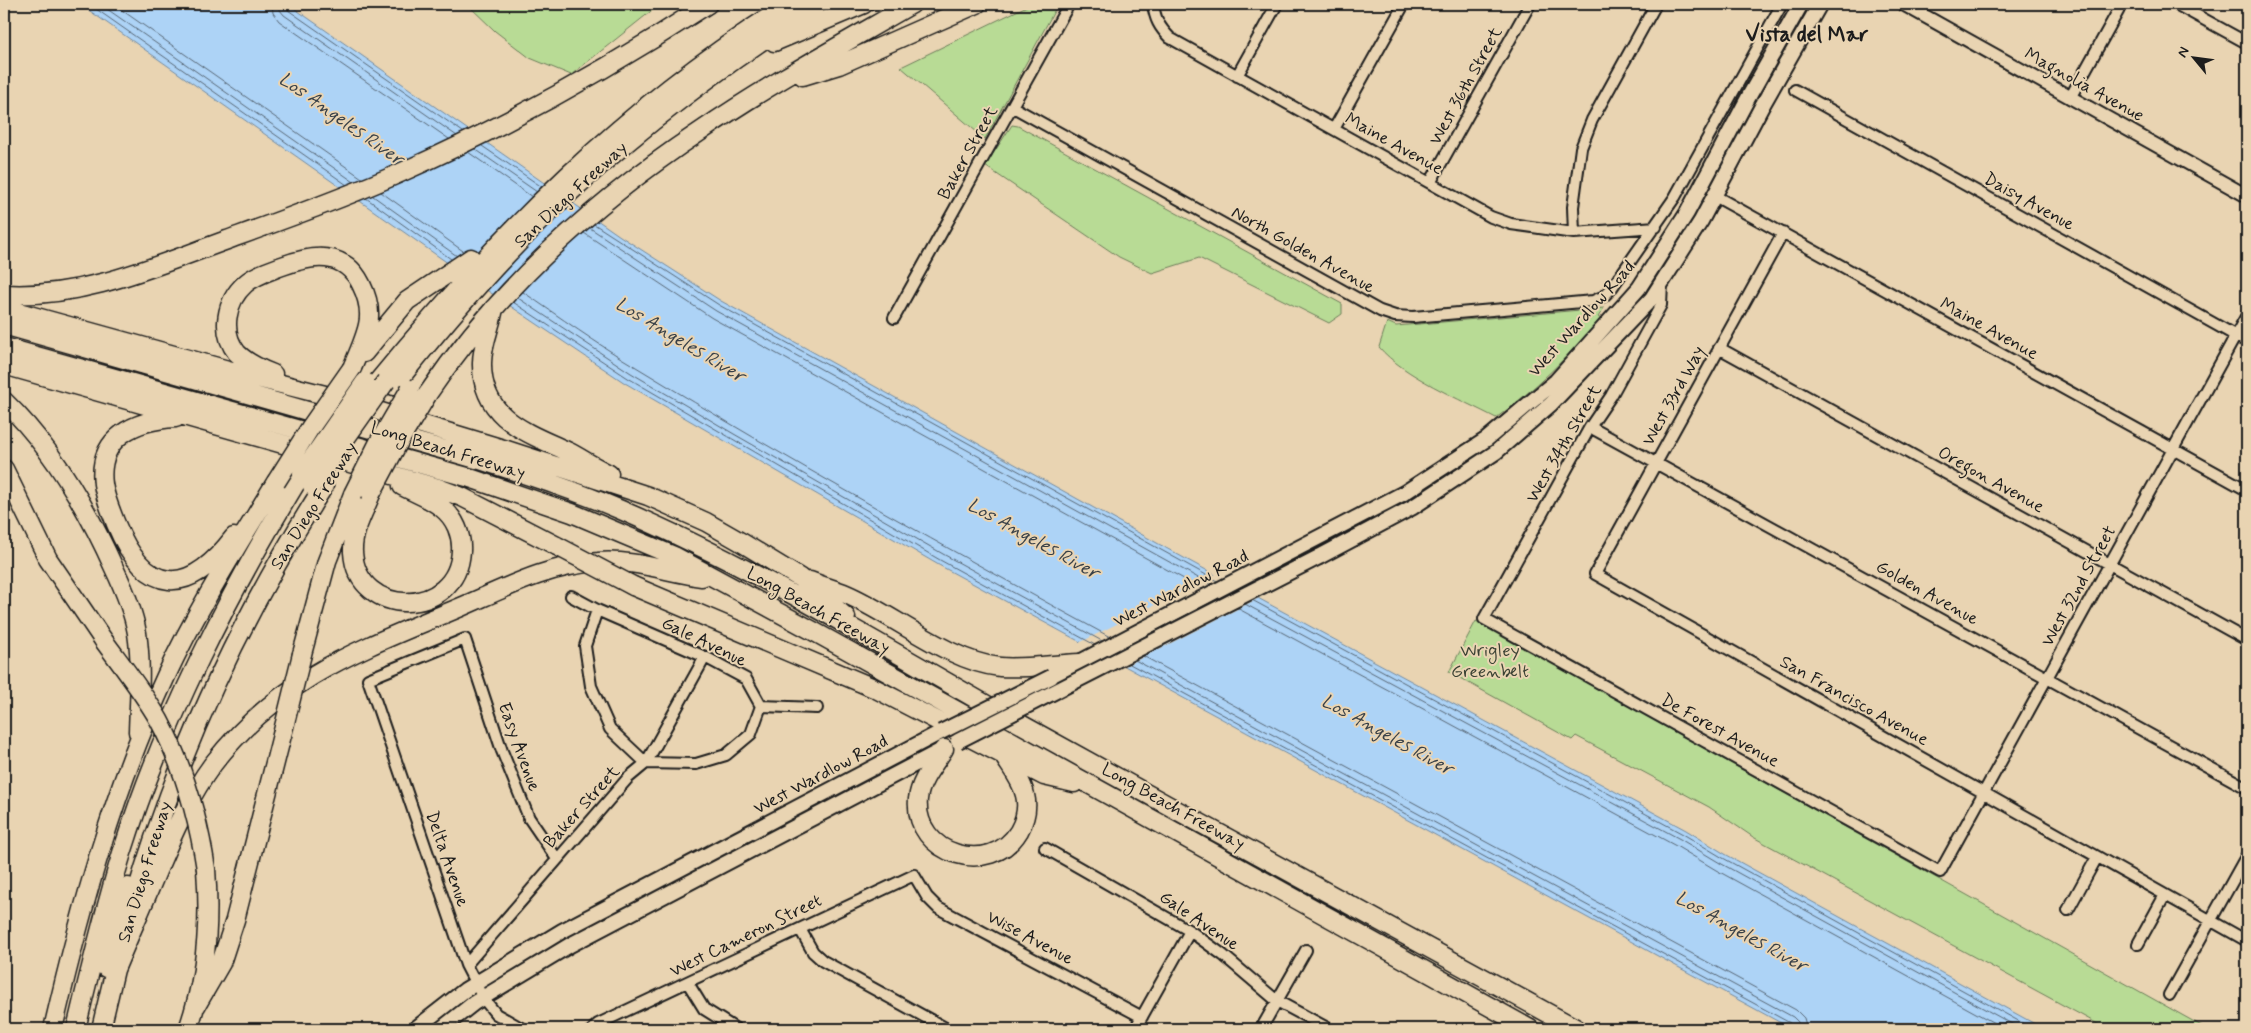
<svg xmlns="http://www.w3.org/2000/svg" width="2251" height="1033" font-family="Mynerve,sans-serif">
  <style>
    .green { fill: #b8db95; stroke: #6a7c58 }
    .water { fill: #add3f6; stroke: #738a9f }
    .pier { fill: #e9d4b2 }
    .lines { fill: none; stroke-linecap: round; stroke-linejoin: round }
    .shore { stroke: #566573; stroke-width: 1 }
    .minor-casing { stroke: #1c1c1c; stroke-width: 14 }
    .tertiary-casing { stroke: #1c1c1c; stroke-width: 16 }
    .secondary-casing { stroke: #1c1c1c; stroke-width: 18 }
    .motorway-casing { stroke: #1c1c1c; stroke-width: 21 }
    .minor { stroke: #e9d4b2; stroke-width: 10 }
    .tertiary { stroke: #e9d4b2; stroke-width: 12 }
    .secondary { stroke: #e9d4b2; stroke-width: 14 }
    .motorway { stroke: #e9d4b2; stroke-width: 18 }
    .secondary-bridge-casing { stroke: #1c1c1c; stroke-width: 18; stroke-linecap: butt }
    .motorway-bridge-casing { stroke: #1c1c1c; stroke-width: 21; stroke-linecap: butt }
    .secondary-bridge { stroke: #e9d4b2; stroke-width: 14 }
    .motorway-bridge { stroke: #e9d4b2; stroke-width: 18 }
    .labels { text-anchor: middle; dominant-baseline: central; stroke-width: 4; stroke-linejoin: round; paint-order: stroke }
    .street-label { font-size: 18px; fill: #1c1c1c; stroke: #e9d4b2 }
    .park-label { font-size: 18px; fill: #3b4234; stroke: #e9d4b2 }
    .water-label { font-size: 19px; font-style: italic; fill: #394148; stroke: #e9d4b2 }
    .district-label { font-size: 22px; font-weight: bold; fill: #1c1c1c; stroke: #e9d4b2 }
  </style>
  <rect width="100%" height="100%" fill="#e9d4b2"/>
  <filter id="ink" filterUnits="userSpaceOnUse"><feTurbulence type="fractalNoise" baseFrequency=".02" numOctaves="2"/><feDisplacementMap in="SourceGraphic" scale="10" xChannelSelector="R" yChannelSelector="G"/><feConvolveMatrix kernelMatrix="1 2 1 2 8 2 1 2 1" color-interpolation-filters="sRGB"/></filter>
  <g filter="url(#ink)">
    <path class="green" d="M467,4H660L571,75L530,58L495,31Z
      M1031,4H1058L985,139L901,67Z
      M1012,125L1018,126L1342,304V314L1329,323L1199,258L1152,273L1119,257L985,166Z
      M1604,308L1598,317L1601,319C1569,355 1535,390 1496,418C1462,400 1403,376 1379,347L1387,322L1396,326Z
      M1476,621L2207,1029H2107L1753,837L1709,807L1576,736L1572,740L1449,672Z"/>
    <path class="water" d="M80,4H288L620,236L721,301L1184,558L1686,830L1725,854L2044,1029H1792L937,564L625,383L479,285Z"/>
    <path class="pier" d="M1218,573L1261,597L1122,668L1077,644Z"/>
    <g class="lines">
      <path class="shore" d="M89,4L347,185
        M100,4L354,182
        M113,4L362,178
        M272,4L273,13L279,21L449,139
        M279,4L280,10L284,15L457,136
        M285,4L288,10L463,132
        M482,146L542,187
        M475,149L537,192
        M468,152L532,197
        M381,192L463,251
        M373,196L457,256
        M366,198L451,259
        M594,224L719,305L1217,581
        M590,228L716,311L1211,585
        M584,233L712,318L1202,589
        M523,292C560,317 597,344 636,367C791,462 950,550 1110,637
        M518,298L631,373L734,434L943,554L1102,641
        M513,302L628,378L940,560L1095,645
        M1252,600L1683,834L1723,858L2033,1029
        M1245,604L1680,839L1720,863L2021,1029
        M1237,608L1676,846L1716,870L2005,1029
        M1143,656L1796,1010L1804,1018L1807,1029
        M1135,660L1793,1017L1798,1022L1799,1029
        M1128,663L1790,1023L1793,1029"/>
      <defs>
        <path id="minor" d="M1153,4C1155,19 1159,27 1170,38L1491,217L1511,224L1574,233L1656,227
          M2176,4L2247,43
          M1237,76L1277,4
          M1795,90L2247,342
          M2070,98L2122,4
          M1013,107L1380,311L1395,316L1413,317L1593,301L1604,296L1611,289L1675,197L1782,4
          M1334,129L1404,4
          M1430,183L1530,4
          M1715,196L2247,490
          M1574,233L1573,207L1581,148L1592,120L1656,4
          M1783,233L1595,574L2247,941
          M1662,283L1661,305L1611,396L1590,427L1484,619L1940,872L2247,315
          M894,318L1069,4
          M1719,348L2247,640
          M1590,427L2247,788
          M571,596L597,610L705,657L746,679L761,706
          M597,610L585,646L591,686L610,729L646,763L696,764L726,755L751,734L761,706
          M761,706L817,708
          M1045,848L1190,931L1223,955L1277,1001L1329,1029
          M2068,910L2097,857
          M800,929L813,952L823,961L947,1029
          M2138,944L2165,895
          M466,965L628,778L646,763L705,657
          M688,983L704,1009L736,1029
          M2169,995L2247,855
          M523,1029L496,1014L483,998L466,965L368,679L465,639L502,751L529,818L557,859
          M593,1029L598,1024L914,875L927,897L938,908L1142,1017
          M1135,1029L1190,931
          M1261,1029L1306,950"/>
        <path id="tertiary" d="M1903,4L2247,196"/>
        <path id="secondary" d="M1319,557L1413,507L1496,452L1551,404L1652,298L1701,221L1762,106L1820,4
          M1051,677L1404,493L1487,439L1556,381L1639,288L1687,213L1748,98L1801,4
          M415,1029L465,990L562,931L941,732
          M441,1029L474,1003L570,945L944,749"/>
        <path id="motorway" d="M774,42L864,4
          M803,76L839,65L977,4
          M4,294C82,299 155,266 227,240C285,219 344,198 400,173C508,125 610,68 708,4
          M4,308L257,378L325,395L507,450L648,496L706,522L741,542L800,578L846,617
          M494,308C491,326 482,344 482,363C481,419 528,433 569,452C582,459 595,467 609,474
          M4,325L480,460C527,475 575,490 621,510C761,570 893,653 1026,727C1209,829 1394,928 1577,1029
          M4,347L467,477L572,513L674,556L813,631L1530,1029
          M364,353L407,301L471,258
          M4,365L438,488L462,497L557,546
          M273,374C260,369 247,363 237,353C220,332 226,301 245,284C255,275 269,271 282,266C312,255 344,250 361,284C367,296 371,311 368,325C365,339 358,354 352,368
          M375,385C495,238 628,103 790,4
          M394,386C443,324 495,264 552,209C634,131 723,64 818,4
          M427,395C499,288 594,202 701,131C768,85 841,45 912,4
          M4,401C52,447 87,508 114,568C124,589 133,610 137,633C142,666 139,699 138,732
          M176,418C136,420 97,436 103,484C105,498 111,511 116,524C146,596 188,597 234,537
          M4,469L48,559L104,641
          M371,494C364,512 352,532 353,552C357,619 457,619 461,551C462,535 455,518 442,508C430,498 415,493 402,486
          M810,581C822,586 834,589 846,594C893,614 949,662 1000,667C1026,669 1053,664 1080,663
          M633,586L876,689L1044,776L1074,783
          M302,654L327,561L353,494
          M944,749C934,765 920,780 918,799C913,855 991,878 1019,831C1025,820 1028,807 1025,795C1022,781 1012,769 1005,758
          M133,905C176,756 241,616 324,486
          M106,968L128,887
          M114,972C128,938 143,905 157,871C173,834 189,796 213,764C282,675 362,649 461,607C505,588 549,565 598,562C633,559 667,572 702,577
          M196,1006L221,963L235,920L282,735
          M53,1029C81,908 114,789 166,676C197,609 238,545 276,482
          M76,1029C90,970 104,911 122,853C164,719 229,593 302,473
          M101,1029L117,961
          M188,1029C206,979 210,922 206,869"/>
      </defs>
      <use href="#minor" class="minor-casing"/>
      <use href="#tertiary" class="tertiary-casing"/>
      <use href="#secondary" class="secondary-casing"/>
      <use href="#motorway" class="motorway-casing"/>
      <use href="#minor" class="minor"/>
      <use href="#tertiary" class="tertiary"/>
      <use href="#secondary" class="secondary"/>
      <use href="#motorway" class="motorway"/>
      <defs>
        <path id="secondary-bridge" d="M941,732L1051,677
          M958,741L1319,557"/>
        <path id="motorway-bridge" d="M302,473L365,382
          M276,482L310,428L352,368
          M312,486L386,381
          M353,494L379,442L410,389
          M371,494L397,445L427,395
          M557,546L633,586
          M104,641C123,667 143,692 159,720C184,767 198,817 206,869
          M282,735L302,654"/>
      </defs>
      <use href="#secondary-bridge" class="secondary-bridge-casing"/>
      <use href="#motorway-bridge" class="motorway-bridge-casing"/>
      <use href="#secondary-bridge" class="secondary-bridge"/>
      <use href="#motorway-bridge" class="motorway-bridge"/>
    </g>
  </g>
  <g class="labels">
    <g class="street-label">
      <text transform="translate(2084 85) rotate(29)">Magnolia Avenue</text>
      <text transform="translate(1466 86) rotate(-61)">West 36th Street</text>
      <text transform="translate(1394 144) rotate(29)">Maine Avenue</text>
      <text transform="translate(968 153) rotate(-61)">Baker Street</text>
      <text transform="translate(571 195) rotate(-43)">San Diego Freeway</text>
      <text transform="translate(2029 202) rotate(29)">Daisy Avenue</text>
      <text transform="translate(1303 250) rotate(29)">North Golden Avenue</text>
      <text transform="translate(1582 319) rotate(-48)">West Wardlow Road</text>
      <text transform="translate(1989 329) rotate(29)">Maine Avenue</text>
      <text transform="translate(1674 396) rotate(-61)">West 33rd Way</text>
      <text transform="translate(1564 444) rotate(-60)">West 34th Street</text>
      <text transform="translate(448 451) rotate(17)">Long Beach Freeway</text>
      <text transform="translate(1991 480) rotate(29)">Oregon Avenue</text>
      <text transform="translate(314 506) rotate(-58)">San Diego Freeway</text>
      <text transform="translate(2079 586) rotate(-61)">West 32nd Street</text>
      <text transform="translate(1181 589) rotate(-27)">West Wardlow Road</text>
      <text transform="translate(1927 593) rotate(29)">Golden Avenue</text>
      <text transform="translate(818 611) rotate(29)">Long Beach Freeway</text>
      <text transform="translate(704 642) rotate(26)">Gale Avenue</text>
      <text transform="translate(1854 701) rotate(29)">San Francisco Avenue</text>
      <text transform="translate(1720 731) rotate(29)">De Forest Avenue</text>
      <text transform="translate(519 747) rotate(70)">Easy Avenue</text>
      <text transform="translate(821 775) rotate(-28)">West Wardlow Road</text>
      <text transform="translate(582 807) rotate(-48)">Baker Street</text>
      <text transform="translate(1173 807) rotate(29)">Long Beach Freeway</text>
      <text transform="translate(447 859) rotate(71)">Delta Avenue</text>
      <text transform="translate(145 872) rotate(-73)">San Diego Freeway</text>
      <text transform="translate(1199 921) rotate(34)">Gale Avenue</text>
      <text transform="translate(746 936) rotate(-26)">West Cameron Street</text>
      <text transform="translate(1030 938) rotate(28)">Wise Avenue</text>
    </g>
    <g class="park-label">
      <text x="1490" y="651">Wrigley<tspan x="1490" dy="21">Greenbelt</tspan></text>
    </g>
    <g class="water-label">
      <text transform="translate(341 119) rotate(35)">Los Angeles River</text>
      <text transform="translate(680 340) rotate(31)">Los Angeles River</text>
      <text transform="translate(1033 539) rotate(29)">Los Angeles River</text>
      <text transform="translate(1387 735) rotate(29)">Los Angeles River</text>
      <text transform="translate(1741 932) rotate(29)">Los Angeles River</text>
    </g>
    <g class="district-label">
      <text x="1807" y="35">Vista del Mar</text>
    </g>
  </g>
  <rect width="2251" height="1033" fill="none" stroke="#e9d4b2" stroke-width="20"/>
  <rect x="10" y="10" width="2231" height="1013" fill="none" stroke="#1c1c1c" stroke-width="2" filter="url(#ink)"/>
  <g transform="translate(2194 58) rotate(299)" stroke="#e9d4b2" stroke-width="4" paint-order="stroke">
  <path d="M0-4L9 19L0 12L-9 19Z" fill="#1c1c1c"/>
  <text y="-8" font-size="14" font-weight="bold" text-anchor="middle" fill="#1c1c1c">N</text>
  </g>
</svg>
